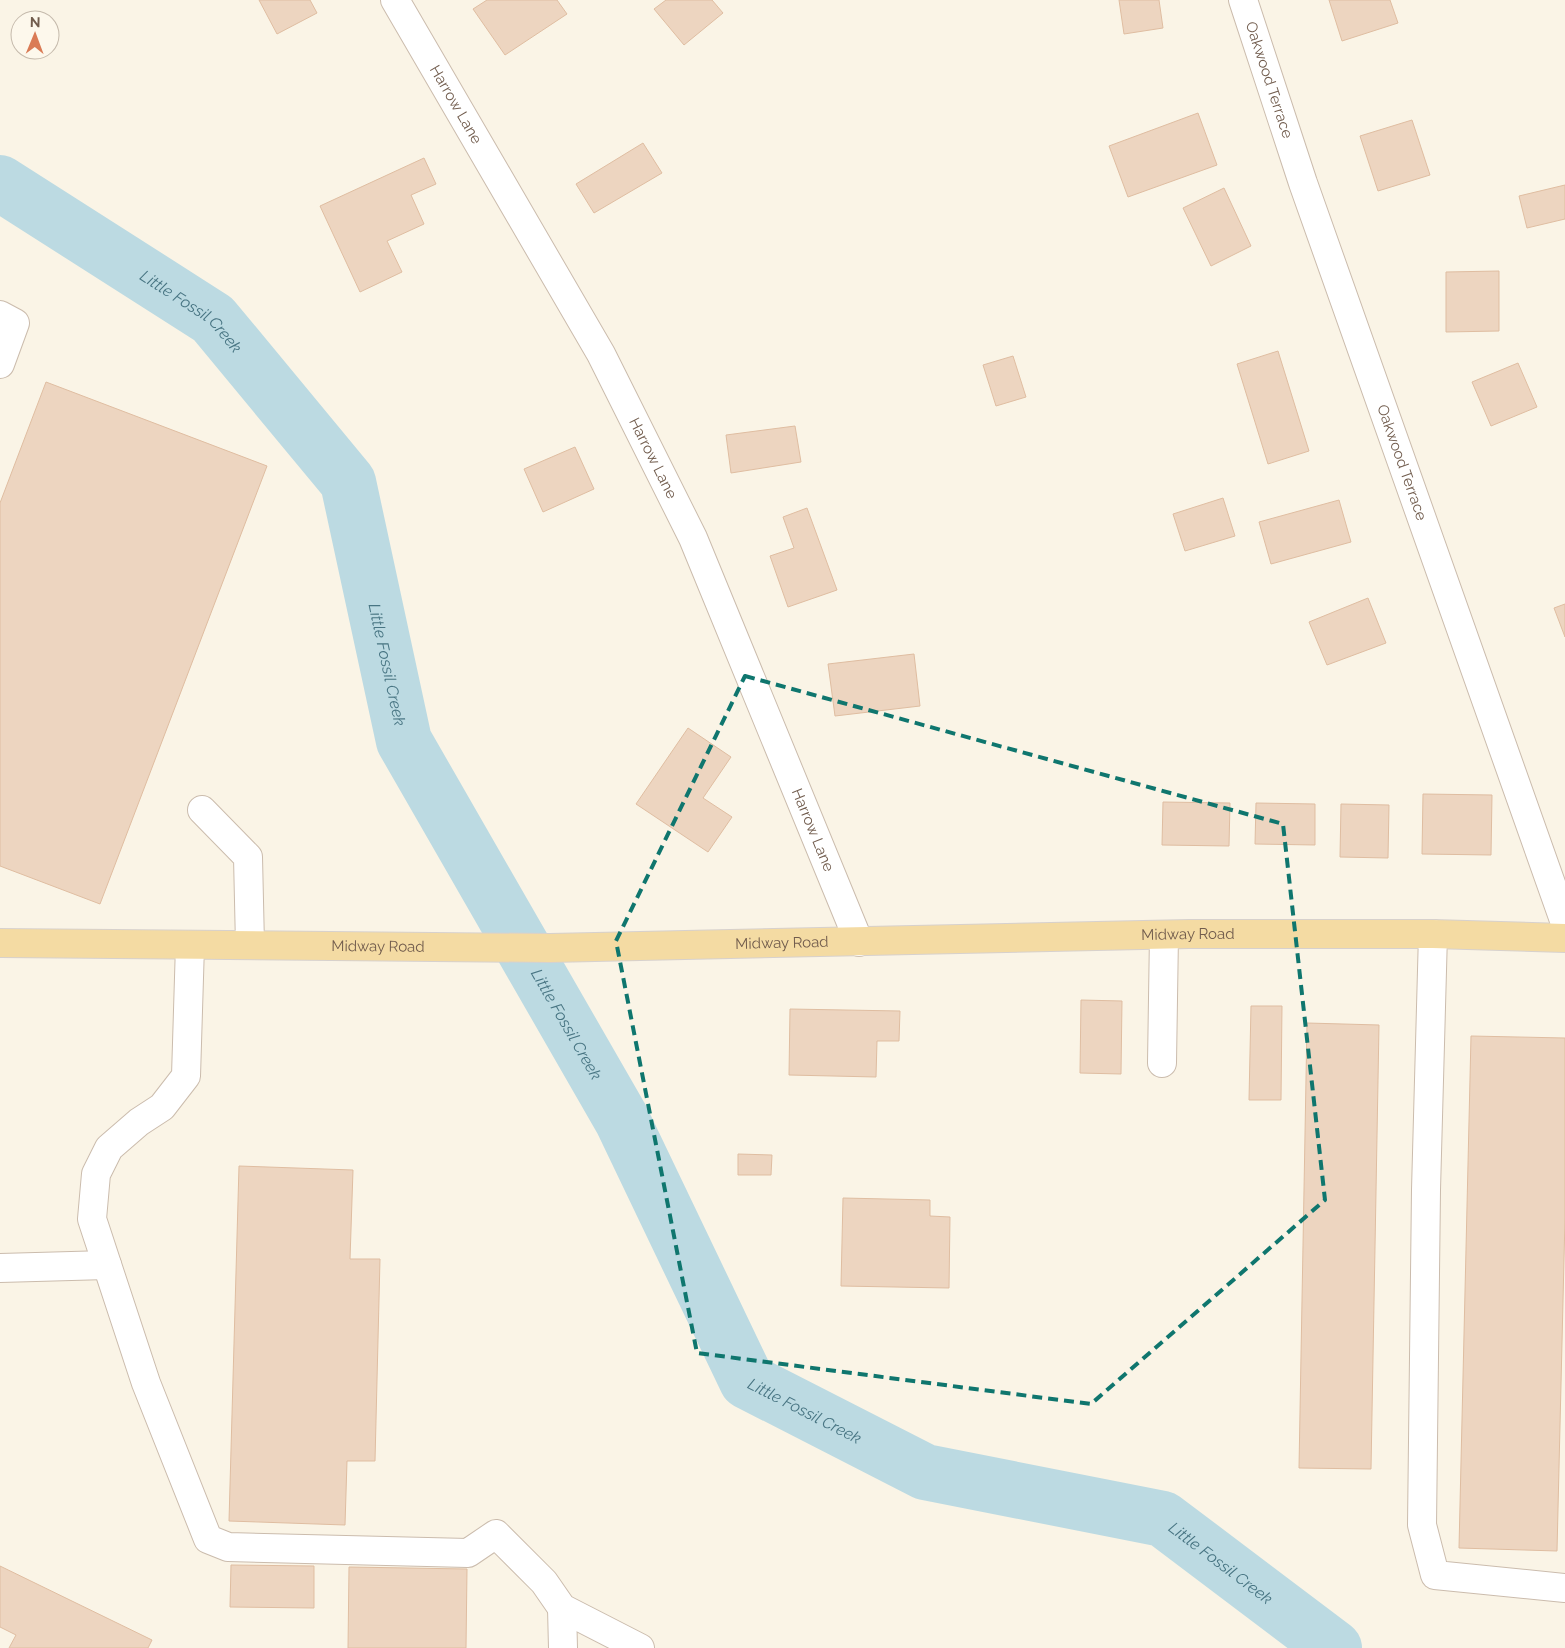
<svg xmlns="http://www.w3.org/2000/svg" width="1565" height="1648" font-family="Raleway,sans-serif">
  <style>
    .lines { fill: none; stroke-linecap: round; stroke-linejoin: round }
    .river { stroke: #bcdae2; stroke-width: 56 }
    .building { fill: #edd5c0; stroke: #dfbda1 }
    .minor-casing { stroke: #cbbcad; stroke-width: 30 }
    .major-casing { stroke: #d7d1cd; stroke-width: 30 }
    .minor { stroke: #fff; stroke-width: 28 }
    .major { stroke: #f4dba3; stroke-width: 28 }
    .marked { fill: none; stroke: #0f766e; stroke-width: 4; stroke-dasharray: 10 6; stroke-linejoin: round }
    .labels { text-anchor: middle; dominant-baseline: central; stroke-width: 5; stroke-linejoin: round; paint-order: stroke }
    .street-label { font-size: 15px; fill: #715c4d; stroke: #fdf8ec }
    .water-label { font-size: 16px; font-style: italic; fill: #487583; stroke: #fdf8ec }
  </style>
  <rect width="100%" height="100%" fill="#faf4e6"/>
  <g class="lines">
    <path class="river" id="s1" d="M0,183L213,319L348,482L404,741L622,1120L747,1381L925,1472L1163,1519L1334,1648"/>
  </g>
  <path class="building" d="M259,0H310L317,13L277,34Z
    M487,0H557L567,14L505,55L473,9Z
    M666,0H712L723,13L684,45L654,9Z
    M1119,0H1159L1163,28L1124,34Z
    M1329,0H1390L1398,23L1342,41Z
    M1198,113L1217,165L1128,197L1109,146Z
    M1412,120L1430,175L1378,191L1360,136Z
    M643,143L662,173L594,213L576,184Z
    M424,158L436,184L411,195L424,224L387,241L402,272L360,292L320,206Z
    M1565,185V219L1527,228L1519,196Z
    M1224,188L1251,246L1211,266L1183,208Z
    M1499,271V331L1446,332V272Z
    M1278,351L1309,451L1268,464L1237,364Z
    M1013,356L1026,397L996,406L983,365Z
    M1518,363L1537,407L1491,426L1472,382Z
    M46,382L267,466L100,904L0,866V503Z
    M795,426L801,462L731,473L726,435Z
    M575,447L594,489L543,512L524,469Z
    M1223,498L1235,536L1185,551L1173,514Z
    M1339,500L1351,542L1271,564L1259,522Z
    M807,508L837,590L788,607L770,556L794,548L783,517Z
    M1368,598L1386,643L1327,665L1309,622Z
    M1565,604V637L1554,608Z
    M914,654L920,706L835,716L828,664Z
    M688,728L731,757L703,798L732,817L708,852L636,804Z
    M1423,794L1492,795L1491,855L1422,854Z
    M1163,802L1230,803L1229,846L1162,845Z
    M1256,803L1315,804V845L1255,844Z
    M1341,804L1389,805L1388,858L1340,857Z
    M1081,1000L1122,1001L1121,1074L1080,1073Z
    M1251,1006H1282L1281,1100H1249Z
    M790,1009L900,1011L899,1041H877L876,1077L789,1075Z
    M1307,1023L1379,1025L1371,1469L1299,1468Z
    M1471,1036L1565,1038V1218L1557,1551L1459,1548Z
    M738,1154L772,1155L771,1175H738Z
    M239,1166L353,1170L350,1259H380L375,1461H347L345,1525L229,1521Z
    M843,1198L930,1200V1216L950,1217L949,1288L841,1286Z
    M231,1565L314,1566V1608L230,1607Z
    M0,1566L152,1640L148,1648H9L16,1635L0,1627Z
    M349,1567L467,1569L466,1648H348Z"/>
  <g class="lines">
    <defs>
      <g id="minor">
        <path id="s2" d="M395,0L601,354L693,538L859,942"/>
        <path id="s3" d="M1243,0L1303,183L1565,923"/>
        <path d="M0,315L15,323L0,364"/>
        <path d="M202,810L248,857L250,945"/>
        <path d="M1433,934L1426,1190L1422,1525L1435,1575L1565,1588"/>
        <path d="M190,945L186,1076L162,1107L139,1122L109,1148L96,1174L92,1219L146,1383L208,1539L228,1547L468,1553L496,1534L544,1582L562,1608L640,1648"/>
        <path d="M1162,1063L1164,935"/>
        <path d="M0,1268L107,1265"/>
        <path d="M562,1608L563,1648"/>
      </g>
      <g id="major">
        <path id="s4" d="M0,943L550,948L1189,934H1433L1565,938"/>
      </g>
    </defs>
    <use href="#minor" class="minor-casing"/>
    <use href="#major" class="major-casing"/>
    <use href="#minor" class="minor"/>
    <use href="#major" class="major"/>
  </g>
  <path class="marked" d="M745,676L1283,824L1325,1200L1091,1404L697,1353L616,941Z"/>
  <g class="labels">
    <g class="street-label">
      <text stroke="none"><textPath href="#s3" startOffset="84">Oakwood Terrace</textPath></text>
      <text stroke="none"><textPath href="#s2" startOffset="121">Harrow Lane</textPath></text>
      <text stroke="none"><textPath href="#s2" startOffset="526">Harrow Lane</textPath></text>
      <text stroke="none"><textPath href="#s3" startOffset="489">Oakwood Terrace</textPath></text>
      <text stroke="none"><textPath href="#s2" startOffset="931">Harrow Lane</textPath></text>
      <text stroke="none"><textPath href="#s4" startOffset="1188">Midway Road</textPath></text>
      <text stroke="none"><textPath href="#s4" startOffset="782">Midway Road</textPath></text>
      <text stroke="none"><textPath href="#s4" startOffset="378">Midway Road</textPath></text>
    </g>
    <g class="water-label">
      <text stroke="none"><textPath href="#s1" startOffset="231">Little Fossil Creek</textPath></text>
      <text stroke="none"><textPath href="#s1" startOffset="651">Little Fossil Creek</textPath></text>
      <text stroke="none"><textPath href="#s1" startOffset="1056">Little Fossil Creek</textPath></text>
      <text stroke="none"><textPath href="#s1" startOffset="1521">Little Fossil Creek</textPath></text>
      <text stroke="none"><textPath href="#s1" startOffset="1971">Little Fossil Creek</textPath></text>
    </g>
  </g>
  <g transform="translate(35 35) rotate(1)"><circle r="24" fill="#fdf8ec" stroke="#c5baac"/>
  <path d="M0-4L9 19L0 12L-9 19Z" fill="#da7b55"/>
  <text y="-8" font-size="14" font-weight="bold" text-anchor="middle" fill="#715c4d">N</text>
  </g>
</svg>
